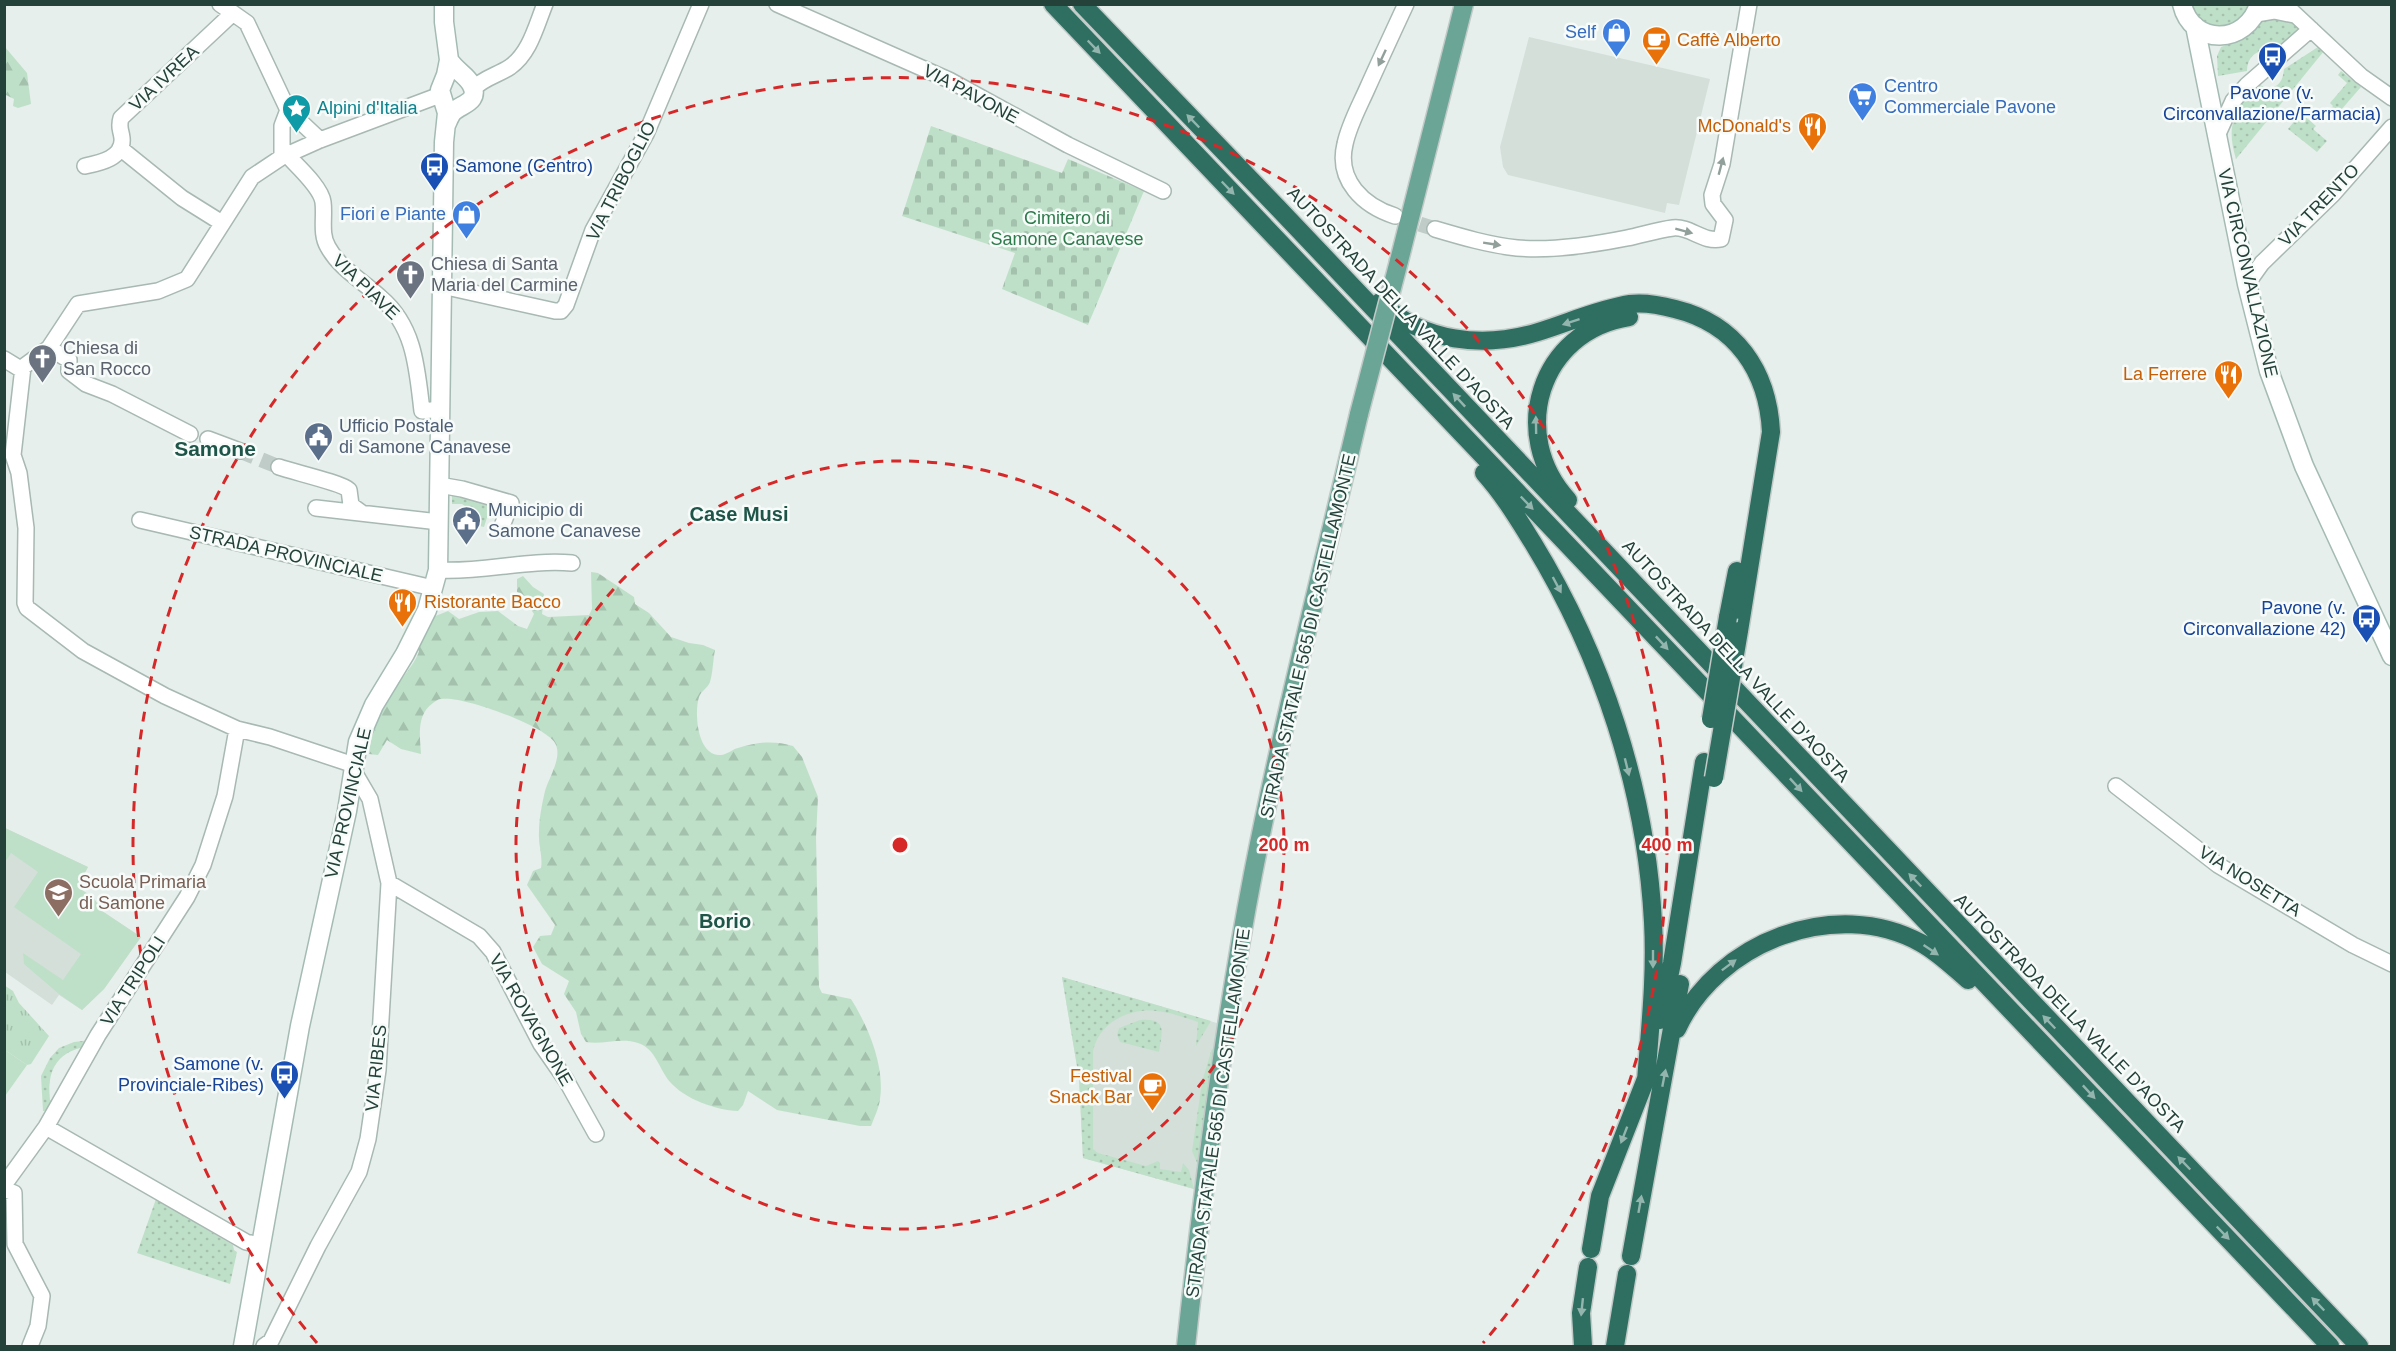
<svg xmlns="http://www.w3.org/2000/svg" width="2396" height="1351" font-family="Arial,sans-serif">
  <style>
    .built { fill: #d4dfda }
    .grass { fill: url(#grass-dots) }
    .forest { fill: url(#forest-firs) }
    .cemetery { fill: url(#cemetery-stones) }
    .park { fill: url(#park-tufts) }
    .pitch { fill: #bfe0c8 }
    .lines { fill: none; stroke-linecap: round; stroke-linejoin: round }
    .street-tunnel { stroke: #bfccc8; stroke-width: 15; stroke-dasharray: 15 8; stroke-linecap: butt }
    .street-casing { stroke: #a8b8b2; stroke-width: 18 }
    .secondary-casing { stroke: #a4bbb3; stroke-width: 21 }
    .primary-casing { stroke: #c2cac8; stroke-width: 21 }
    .highway-casing { stroke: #c2cac8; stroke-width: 21 }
    .street { stroke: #fff; stroke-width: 15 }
    .secondary { stroke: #fff; stroke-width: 18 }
    .primary { stroke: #6aa596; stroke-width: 18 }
    .highway { stroke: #2f6f62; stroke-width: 18 }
    .primary-bridge-casing { stroke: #c2cac8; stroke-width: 21; stroke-linecap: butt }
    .highway-bridge-casing { stroke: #c2cac8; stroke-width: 21; stroke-linecap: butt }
    .primary-bridge { stroke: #6aa596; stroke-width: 18 }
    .highway-bridge { stroke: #2f6f62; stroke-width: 18 }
    .oneway { fill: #93b5ae }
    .oneway2 { fill: #92a09c }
    .ring { fill: none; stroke: #d62828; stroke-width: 3; stroke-dasharray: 10 8 }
    .labels { text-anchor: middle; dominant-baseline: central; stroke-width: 5; stroke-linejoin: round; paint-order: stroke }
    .shop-label { font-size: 18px; fill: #366cbe; stroke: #f7fbf9; text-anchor: end }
    .food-label { font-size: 18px; fill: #c56008; stroke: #f7fbf9; text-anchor: end }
    .street-label { font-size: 18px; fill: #24423a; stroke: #f7fbf9 }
    .transit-label { font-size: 18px; fill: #164399; stroke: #f7fbf9; text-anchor: end }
    .culture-label { font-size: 18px; fill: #0d838f; stroke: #f7fbf9; text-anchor: start }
    .park-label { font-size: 18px; fill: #2d7a4b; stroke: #f7fbf9 }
    .worship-label { font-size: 18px; fill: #5b616d; stroke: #f7fbf9; text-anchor: start }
    .service-label { font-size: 18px; fill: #4e5e75; stroke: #f7fbf9; text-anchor: start }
    .education-label { font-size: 18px; fill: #785e54; stroke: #f7fbf9; text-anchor: start }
    .neighbourhood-label { font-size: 20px; font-weight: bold; fill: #1f5548; stroke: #f7fbf9 }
    .quarter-label { font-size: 21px; font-weight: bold; fill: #1f5548; stroke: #f7fbf9 }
    .centre { fill: #d62828; stroke: #f7fbf9; stroke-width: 3 }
    .ring-label { font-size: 18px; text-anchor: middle; font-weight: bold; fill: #d62828; stroke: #f7fbf9; stroke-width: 5; stroke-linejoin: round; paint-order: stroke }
  </style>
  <defs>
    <pattern id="grass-dots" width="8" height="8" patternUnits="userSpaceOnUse" patternTransform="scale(1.5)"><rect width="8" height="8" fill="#bfe0c8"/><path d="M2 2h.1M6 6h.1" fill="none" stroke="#a4c1ad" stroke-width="1.8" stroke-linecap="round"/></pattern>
    <pattern id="forest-firs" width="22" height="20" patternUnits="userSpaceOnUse" patternTransform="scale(1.5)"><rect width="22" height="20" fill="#bfe0c8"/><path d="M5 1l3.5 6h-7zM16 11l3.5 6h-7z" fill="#a4c1ad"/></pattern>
    <pattern id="cemetery-stones" width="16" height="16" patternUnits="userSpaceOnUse" patternTransform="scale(1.5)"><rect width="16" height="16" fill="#bfe0c8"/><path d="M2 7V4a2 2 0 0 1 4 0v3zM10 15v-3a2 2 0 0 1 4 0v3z" fill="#a4c1ad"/></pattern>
    <pattern id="park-tufts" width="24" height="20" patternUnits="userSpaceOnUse" patternTransform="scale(1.5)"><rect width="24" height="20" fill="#bfe0c8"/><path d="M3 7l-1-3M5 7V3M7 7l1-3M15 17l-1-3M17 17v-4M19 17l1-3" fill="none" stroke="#a4c1ad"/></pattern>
  </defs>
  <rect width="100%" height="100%" fill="#e6efeb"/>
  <path class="built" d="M1529,37L1710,79L1679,205L1667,203L1665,213L1508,175L1503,167L1500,147Z
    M5,828L88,867L77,887L93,897L102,911L141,937L104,989L82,1010L59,995L52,1005L5,972Z
    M1062,977L1220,1024L1194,1189L1083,1158L1079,1078Z"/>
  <path class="grass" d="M2189,5H2253L2247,17L2220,30L2198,21Z
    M2275,17L2291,22L2301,30L2275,53C2261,46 2247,55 2247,71L2218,76L2217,56L2221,47L2247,37L2263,21Z
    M2318,47L2324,51L2236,159C2225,124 2236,110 2257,83L2267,89C2279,87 2283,81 2284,69Z
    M2341,71L2361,87L2334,118L2328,112L2333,106L2330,103L2347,83L2338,75Z
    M2301,113L2316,126L2313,129L2327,141L2317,152L2288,129Z
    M452,490L492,502L484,527L466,523L468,508L462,504H452Z
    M1062,977L1211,1021L1196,1046L1198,1022C1185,1018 1170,1012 1156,1011C1128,1008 1099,1023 1093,1051V1149L1098,1153L1146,1166L1158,1161L1160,1163V1169L1181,1172L1183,1163L1189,1170L1194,1189L1083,1158L1079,1078Z
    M1140,1020C1168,1018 1162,1031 1159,1052L1120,1042L1117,1035L1119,1028Z
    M91,1040L83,1054L80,1048C54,1055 47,1075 50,1100L52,1101L46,1111H43L41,1076L50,1058L59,1048L74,1042Z
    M1212,1048L1215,1054L1198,1165L1192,1151L1202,1082Z
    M156,1199L233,1245L234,1250L237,1252L230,1284L137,1253Z"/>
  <path class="forest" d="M5,47L27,73L31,104L18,108L13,106L14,99L6,95L5,99Z
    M591,572L598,573L634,597L635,604L649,613L671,637L689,643L703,645L715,650C713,660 713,672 710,682C708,688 701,691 699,697C694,712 697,757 721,755C726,755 733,749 738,748C757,742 774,740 793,746L802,757L818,797L816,837L819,987L822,993L851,999C868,1026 885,1066 880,1099C879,1108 874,1118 871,1126H860L777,1110L748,1091L743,1105L738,1111C715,1110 685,1099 670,1082C659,1069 656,1049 638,1043C621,1037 603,1045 586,1042L581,1034L576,1012L564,994L569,981L542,964L533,947L540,936L551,935L555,925L527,885L533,871L541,868C543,856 538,845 539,832C539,819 542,804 545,791C549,777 563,757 555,743C544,725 461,695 441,699C438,699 436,701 433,703C416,715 420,736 421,754L401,749L387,740L378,755L369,754C371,737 375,716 385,701C393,688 416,664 419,651L417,648L433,617L448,611L459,619L479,612L498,611L518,626L527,629L534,614L528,605V598L517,592V579L523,576L533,587L544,594L542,614L548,617L589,615L592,609Z"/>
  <path class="cemetery" d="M931,126L1062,173L1068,159L1144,191L1088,325L1002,289L1015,253L902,216Z"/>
  <path class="park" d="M4,985L13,991L19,1003L49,1036L31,1064L27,1065L5,1050Z"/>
  <path class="pitch" d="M5,828L88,867L77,887L93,897L102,911L141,937L104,989L82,1010L59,994L24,964L23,953L63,980L81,954L14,907L38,872L11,853L5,862Z
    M5,1050L27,1065L5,1096Z"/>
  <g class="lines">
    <path class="street-tunnel" d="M1398,217L1435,229
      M240,451L279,467"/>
    <defs>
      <path id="street" d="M220,4L247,23L288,110L282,126V157L320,140L440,95
        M777,4L949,80L1068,145L1163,191
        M2284,4L2361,76L2392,98
        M2256,14L2274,11L2294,15
        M473,89C483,78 498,75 510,67C530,53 536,26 545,4
        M288,110L320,140
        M2217,136L2233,101L2247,85L2311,29
        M120,148L182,198L222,223
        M287,155C297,166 321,187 323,202C325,217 320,234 328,247C340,269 363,281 381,298C415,327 417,369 422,411L441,409
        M282,157L252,177L187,279L158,291L78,304L49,348L23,367L13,455L19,473L26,528L25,603L27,608L83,651L165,696L237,729L270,737L354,765
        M85,166C100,163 124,158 122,138C121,129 118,128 121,118L233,13
        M1395,216C1364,206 1336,181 1345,144C1349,125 1359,107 1367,89C1380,60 1393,32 1406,4
        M1435,229C1462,237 1489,245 1517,248C1552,251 1592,245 1627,238C1642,235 1657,230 1673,228C1690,226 1703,243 1721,239L1725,220L1713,204L1712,195L1722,164L1749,4
        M2247,284L2262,263L2333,194L2392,127
        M442,286L555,311H561L566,305L593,230L646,134L701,4
        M49,348L69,360V371L86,384L112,394L190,434
        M4,359L22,370
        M208,439L240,451
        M279,467C293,472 342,483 349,490L351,505L362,513
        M439,485L462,489L511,503L502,526
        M316,508L439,522
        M140,520L433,588
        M438,570C481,573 527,559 572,563
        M2116,786L2218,865L2353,945L2392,964
        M389,883L479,936L493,952L541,1044L566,1080L596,1134
        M46,1127L246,1242L260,1245
        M4,1185L46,1127L98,1035L187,897L203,865L225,796L237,729
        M4,1189L14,1193L15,1244L42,1296L38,1326L30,1346
        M264,1346L271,1341L318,1246L359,1172L368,1139L378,1070L389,883L370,799L353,770"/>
      <path id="secondary" d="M2182,4C2192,47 2247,45 2259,4
        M2195,26L2247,284L2269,371L2304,466L2392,656
        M446,125C448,121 450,115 453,112C461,104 481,102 471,84C466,75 455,70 449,60
        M243,1346L300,1026L347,811L358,742L374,705L405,654L427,610L438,570L444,142L447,113L440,90L446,75L449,60L444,22V4"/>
      <path id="primary" d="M1399,261L1464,4
        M1186,1346C1203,1188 1223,1030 1253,874C1283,720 1323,567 1359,414"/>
      <path id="highway" d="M1053,4L2330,1346
        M1082,4L1278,208L2359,1346
        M1380,302C1423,342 1483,349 1538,332C1568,323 1598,309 1630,304C1645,302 1660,305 1675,309C1736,324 1768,371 1771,432L1739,631
        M1484,473C1503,494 1518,519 1533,543C1602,656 1646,789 1653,922C1656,975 1650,1028 1646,1081
        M1568,500C1508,435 1539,331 1629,317
        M1728,617L1737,571
        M1660,1020L1672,963L1704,762
        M1677,1029C1717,942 1835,896 1921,943C1939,953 1953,967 1968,980
        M1591,1249L1600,1196L1649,1071
        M1631,1256L1680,984
        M1583,1346L1581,1313L1588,1267
        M1615,1346L1627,1274"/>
    </defs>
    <use href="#street" class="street-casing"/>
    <use href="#secondary" class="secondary-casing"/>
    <use href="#primary" class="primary-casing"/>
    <use href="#highway" class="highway-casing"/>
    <use href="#street" class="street"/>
    <use href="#secondary" class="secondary"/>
    <use href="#primary" class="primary"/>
    <use href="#highway" class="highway"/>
    <defs>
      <path id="primary-bridge" d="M1359,414L1399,261"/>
      <path id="highway-bridge" d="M1711,719L1728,617
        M1714,778L1739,631"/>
    </defs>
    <use href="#primary-bridge" class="primary-bridge-casing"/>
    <use href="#highway-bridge" class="highway-bridge-casing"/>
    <use href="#primary-bridge" class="primary-bridge"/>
    <use href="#highway-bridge" class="highway-bridge"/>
  </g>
  <defs><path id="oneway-solid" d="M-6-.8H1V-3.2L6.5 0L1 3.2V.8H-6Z" transform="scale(1.5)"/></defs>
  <g class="oneway">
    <use href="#oneway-solid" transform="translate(1094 47) rotate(46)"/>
    <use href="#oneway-solid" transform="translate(1193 121) rotate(-134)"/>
    <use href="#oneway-solid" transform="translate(1228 188) rotate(46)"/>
    <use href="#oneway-solid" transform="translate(1571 322) rotate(162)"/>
    <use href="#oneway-solid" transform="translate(1459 400) rotate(-133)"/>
    <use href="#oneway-solid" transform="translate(1536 425) rotate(-91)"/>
    <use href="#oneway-solid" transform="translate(1527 503) rotate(46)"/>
    <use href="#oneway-solid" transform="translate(1557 585) rotate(62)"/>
    <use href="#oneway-solid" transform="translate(1662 643) rotate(47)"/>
    <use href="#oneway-solid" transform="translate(1627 767) rotate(76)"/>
    <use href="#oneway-solid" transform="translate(1796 785) rotate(47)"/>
    <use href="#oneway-solid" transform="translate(1915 880) rotate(-134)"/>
    <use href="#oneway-solid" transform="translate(1931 950) rotate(34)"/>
    <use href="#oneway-solid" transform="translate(1653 959) rotate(90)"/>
    <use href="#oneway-solid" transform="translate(1729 965) rotate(-37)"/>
    <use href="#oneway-solid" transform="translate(2049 1022) rotate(-134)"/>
    <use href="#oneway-solid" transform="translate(1664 1078) rotate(-79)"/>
    <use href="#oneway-solid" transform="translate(2089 1092) rotate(47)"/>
    <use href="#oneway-solid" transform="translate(1624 1135) rotate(111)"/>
    <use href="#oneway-solid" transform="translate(2184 1163) rotate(-134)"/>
    <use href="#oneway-solid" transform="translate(1640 1204) rotate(-80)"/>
    <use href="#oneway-solid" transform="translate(2223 1233) rotate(46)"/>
    <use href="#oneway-solid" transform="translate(2318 1304) rotate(-134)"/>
    <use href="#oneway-solid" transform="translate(1582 1307) rotate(96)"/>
  </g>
  <g class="oneway2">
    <use href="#oneway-solid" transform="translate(1382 58) rotate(115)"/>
    <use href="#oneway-solid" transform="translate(1721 166) rotate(-75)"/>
    <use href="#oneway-solid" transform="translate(1684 231) rotate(15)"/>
    <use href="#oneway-solid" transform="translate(1492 244) rotate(9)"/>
  </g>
  <g class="ring">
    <circle cx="900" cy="845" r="384"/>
    <path d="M317 1343A767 767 0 1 1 1483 1343"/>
  </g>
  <defs>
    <symbol id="shop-pin" viewBox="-11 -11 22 30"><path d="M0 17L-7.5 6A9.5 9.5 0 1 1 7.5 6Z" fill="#3f7fe0" stroke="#f7fbf9"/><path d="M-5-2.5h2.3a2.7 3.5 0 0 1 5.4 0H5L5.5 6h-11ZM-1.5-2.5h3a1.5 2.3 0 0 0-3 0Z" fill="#fff"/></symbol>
    <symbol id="cafe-pin" viewBox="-11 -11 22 30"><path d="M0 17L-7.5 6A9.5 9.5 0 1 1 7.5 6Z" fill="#e8710a" stroke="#f7fbf9"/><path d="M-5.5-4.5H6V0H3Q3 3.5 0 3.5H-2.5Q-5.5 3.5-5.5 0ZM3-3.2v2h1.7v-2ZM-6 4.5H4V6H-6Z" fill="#fff"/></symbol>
    <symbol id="bus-pin" viewBox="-11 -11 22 30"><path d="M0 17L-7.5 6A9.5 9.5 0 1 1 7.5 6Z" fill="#1a4fb4" stroke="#f7fbf9"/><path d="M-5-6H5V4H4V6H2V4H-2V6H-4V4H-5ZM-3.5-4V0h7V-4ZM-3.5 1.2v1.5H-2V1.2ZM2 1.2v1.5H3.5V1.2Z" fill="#fff"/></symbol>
    <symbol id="supermarket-pin" viewBox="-11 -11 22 30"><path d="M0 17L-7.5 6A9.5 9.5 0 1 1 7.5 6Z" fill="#3f7fe0" stroke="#f7fbf9"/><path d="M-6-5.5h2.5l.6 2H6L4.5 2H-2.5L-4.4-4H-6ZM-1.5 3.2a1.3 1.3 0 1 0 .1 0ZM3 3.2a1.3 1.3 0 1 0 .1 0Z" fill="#fff"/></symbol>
    <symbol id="sight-pin" viewBox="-11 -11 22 30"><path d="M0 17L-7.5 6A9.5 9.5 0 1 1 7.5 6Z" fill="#0f9aa8" stroke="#f7fbf9"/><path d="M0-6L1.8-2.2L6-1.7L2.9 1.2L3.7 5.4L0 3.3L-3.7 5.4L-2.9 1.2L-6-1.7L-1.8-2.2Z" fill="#fff"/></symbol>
    <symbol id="restaurant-pin" viewBox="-11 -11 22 30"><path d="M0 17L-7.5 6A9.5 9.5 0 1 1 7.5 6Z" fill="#e8710a" stroke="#f7fbf9"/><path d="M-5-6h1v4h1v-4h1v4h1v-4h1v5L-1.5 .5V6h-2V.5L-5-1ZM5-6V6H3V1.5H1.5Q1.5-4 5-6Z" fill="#fff"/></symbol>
    <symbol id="church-pin" viewBox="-11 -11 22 30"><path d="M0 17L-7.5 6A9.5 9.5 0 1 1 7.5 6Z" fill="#6b7280" stroke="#f7fbf9"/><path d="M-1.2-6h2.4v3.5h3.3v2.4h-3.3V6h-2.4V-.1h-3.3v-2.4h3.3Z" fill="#fff"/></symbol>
    <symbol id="civic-pin" viewBox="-11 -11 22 30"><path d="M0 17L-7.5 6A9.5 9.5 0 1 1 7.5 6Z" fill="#5c6f8a" stroke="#f7fbf9"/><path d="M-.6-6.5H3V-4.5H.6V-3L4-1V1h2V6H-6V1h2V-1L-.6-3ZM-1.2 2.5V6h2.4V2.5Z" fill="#fff"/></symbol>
    <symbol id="school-pin" viewBox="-11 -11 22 30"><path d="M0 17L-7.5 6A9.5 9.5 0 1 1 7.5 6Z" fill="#8d6e63" stroke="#f7fbf9"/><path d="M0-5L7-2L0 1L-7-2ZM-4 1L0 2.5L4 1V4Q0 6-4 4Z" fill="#fff"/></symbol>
  </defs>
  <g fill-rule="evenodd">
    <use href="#shop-pin" x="1600" y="16" width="33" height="45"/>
    <use href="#cafe-pin" x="1640" y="24" width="33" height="45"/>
    <use href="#bus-pin" x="2256" y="40" width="33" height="45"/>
    <use href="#supermarket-pin" x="1846" y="80" width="33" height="45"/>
    <use href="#sight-pin" x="280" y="92" width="33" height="45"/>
    <use href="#restaurant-pin" x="1796" y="110" width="33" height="45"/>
    <use href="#bus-pin" x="418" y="150" width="33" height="45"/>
    <use href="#shop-pin" x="450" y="198" width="33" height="45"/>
    <use href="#church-pin" x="394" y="258" width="33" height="45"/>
    <use href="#church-pin" x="26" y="342" width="33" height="45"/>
    <use href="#restaurant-pin" x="2212" y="358" width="33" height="45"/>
    <use href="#civic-pin" x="302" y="420" width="33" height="45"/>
    <use href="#civic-pin" x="450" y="504" width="33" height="45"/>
    <use href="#restaurant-pin" x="386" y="586" width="33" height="45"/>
    <use href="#bus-pin" x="2350" y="602" width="33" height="45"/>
    <use href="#school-pin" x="42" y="876" width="33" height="45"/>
    <use href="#bus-pin" x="268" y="1058" width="33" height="45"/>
    <use href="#cafe-pin" x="1136" y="1070" width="33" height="45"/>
  </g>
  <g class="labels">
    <g class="shop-label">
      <text x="1596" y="32">Self</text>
      <text x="1884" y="86" text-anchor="start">Centro<tspan x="1884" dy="21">Commerciale Pavone</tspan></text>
      <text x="446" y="214">Fiori e Piante</text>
    </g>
    <g class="food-label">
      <text x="1677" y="40" text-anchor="start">Caffè Alberto</text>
      <text x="1791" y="126">McDonald's</text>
      <text x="2207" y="374">La Ferrere</text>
      <text x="424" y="602" text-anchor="start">Ristorante Bacco</text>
      <text x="1132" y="1076">Festival<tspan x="1132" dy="21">Snack Bar</tspan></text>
    </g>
    <g class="street-label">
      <text transform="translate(164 78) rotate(-43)">VIA IVREA</text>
      <text transform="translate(971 94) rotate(28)">VIA PAVONE</text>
      <text transform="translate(621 181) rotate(-63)">VIA TRIBOGLIO</text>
      <text transform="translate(2319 205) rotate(-46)">VIA TRENTO</text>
      <text transform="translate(2248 273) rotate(77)">VIA CIRCONVALLAZIONE</text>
      <text transform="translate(366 287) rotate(44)">VIA PIAVE</text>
      <text transform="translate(1401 308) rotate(47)">AUTOSTRADA DELLA VALLE D'AOSTA</text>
      <text transform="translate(286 554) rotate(13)">STRADA PROVINCIALE</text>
      <text transform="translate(1308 636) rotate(-77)">STRADA STATALE 565 DI CASTELLAMONTE</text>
      <text transform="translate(1736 661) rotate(47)">AUTOSTRADA DELLA VALLE D'AOSTA</text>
      <text transform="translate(348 803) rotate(-77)">VIA PROVINCIALE</text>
      <text transform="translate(2250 881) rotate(32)">VIA NOSETTA</text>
      <text transform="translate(133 981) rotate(-57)">VIA TRIPOLI</text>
      <text transform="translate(2070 1013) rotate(46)">AUTOSTRADA DELLA VALLE D'AOSTA</text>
      <text transform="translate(531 1020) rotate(60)">VIA ROVAGNONE</text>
      <text transform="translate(376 1068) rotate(-84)">VIA RIBES</text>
      <text transform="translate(1218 1113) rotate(-82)">STRADA STATALE 565 DI CASTELLAMONTE</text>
    </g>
    <g class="transit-label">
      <text x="2272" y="93" text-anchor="middle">Pavone (v.<tspan x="2272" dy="21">Circonvallazione/Farmacia)</tspan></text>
      <text x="455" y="166" text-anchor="start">Samone (Centro)</text>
      <text x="2346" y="608">Pavone (v.<tspan x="2346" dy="21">Circonvallazione 42)</tspan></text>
      <text x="264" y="1064">Samone (v.<tspan x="264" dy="21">Provinciale-Ribes)</tspan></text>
    </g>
    <g class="culture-label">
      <text x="317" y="108">Alpini d'Italia</text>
    </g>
    <g class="park-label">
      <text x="1067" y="218">Cimitero di<tspan x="1067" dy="21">Samone Canavese</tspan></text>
    </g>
    <g class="worship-label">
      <text x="431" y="264">Chiesa di Santa<tspan x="431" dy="21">Maria del Carmine</tspan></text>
      <text x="63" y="348">Chiesa di<tspan x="63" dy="21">San Rocco</tspan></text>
    </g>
    <g class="service-label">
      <text x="339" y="426">Ufficio Postale<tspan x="339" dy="21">di Samone Canavese</tspan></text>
      <text x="488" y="510">Municipio di<tspan x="488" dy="21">Samone Canavese</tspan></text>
    </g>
    <g class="education-label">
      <text x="79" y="882">Scuola Primaria<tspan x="79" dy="21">di Samone</tspan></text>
    </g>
    <g class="neighbourhood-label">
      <text x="739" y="514">Case Musi</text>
      <text x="725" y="921">Borio</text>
    </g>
    <g class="quarter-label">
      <text x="215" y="448">Samone</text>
    </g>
  </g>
  <circle cx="900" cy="845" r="9" class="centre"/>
  <g class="ring-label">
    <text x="1284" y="851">200 m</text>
    <text x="1667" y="851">400 m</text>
  </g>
  <rect width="2396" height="1351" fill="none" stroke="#24423a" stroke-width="12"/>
</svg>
